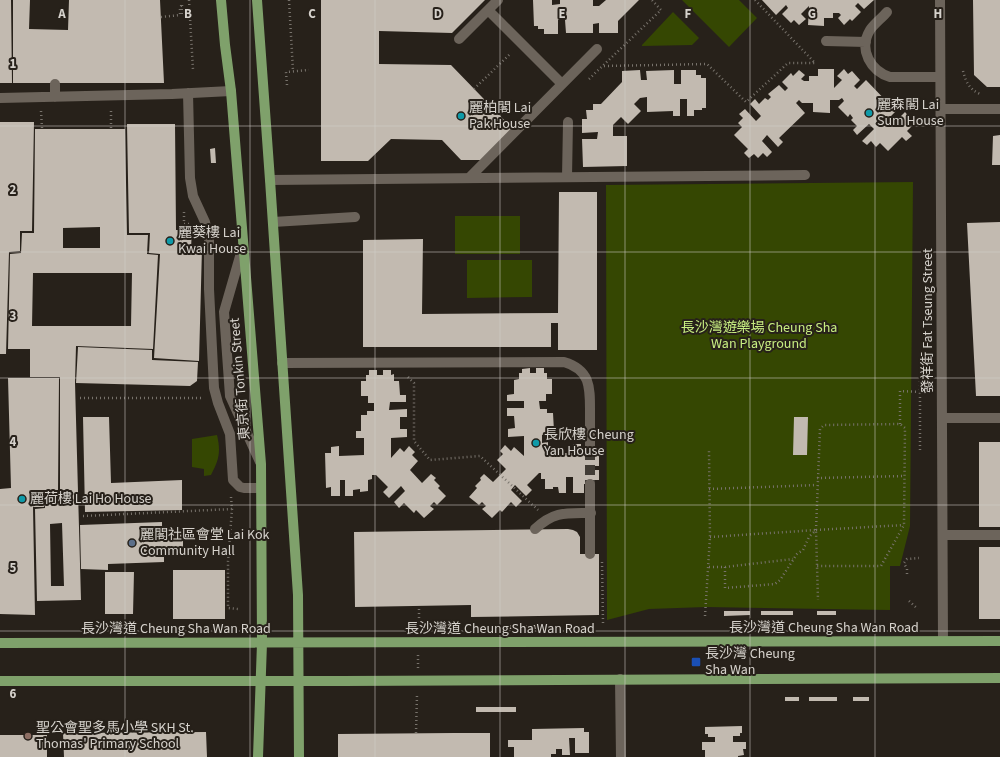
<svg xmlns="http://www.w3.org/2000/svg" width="1000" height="757" font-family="'Source Sans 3','Noto Sans TC',sans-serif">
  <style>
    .green { fill: #354702 }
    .building { fill: #c2bab0; fill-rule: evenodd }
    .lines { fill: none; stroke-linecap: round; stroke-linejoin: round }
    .minor-tunnel { stroke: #413c35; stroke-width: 10; stroke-dasharray: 10 5; stroke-linecap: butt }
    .path { stroke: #78736c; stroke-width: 2.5; stroke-dasharray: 1 3; stroke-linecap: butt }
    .minor { stroke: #6c645b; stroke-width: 10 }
    .major { stroke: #7fa16b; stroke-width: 10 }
    .grid { fill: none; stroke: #d6d2cc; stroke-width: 1; stroke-opacity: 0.55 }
    .culture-dot { fill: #0f9aa8; stroke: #27211a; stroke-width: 1.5 }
    .service-dot { fill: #5c6f8a; stroke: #27211a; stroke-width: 1.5 }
    .transit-dot { fill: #1a4fb4; stroke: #27211a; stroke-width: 1.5 }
    .education-dot { fill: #8d6e63; stroke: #27211a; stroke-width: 1.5 }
    .labels { text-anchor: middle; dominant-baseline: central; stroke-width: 4; stroke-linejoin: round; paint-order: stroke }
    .poi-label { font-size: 14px; fill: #d6d2cc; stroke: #27211a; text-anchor: start }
    .street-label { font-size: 14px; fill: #d6d2cc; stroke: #27211a }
    .park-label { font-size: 14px; fill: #c7ed81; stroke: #27211a }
    .grid-label { font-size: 13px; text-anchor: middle; font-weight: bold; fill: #d6d2cc; stroke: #27211a; stroke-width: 4; stroke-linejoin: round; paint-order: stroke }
  </style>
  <rect width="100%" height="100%" fill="#27211a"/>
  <path class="green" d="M682,0H739L757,18L729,47Z
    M673,12L699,38L692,45L642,46V45Z
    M913,182L910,526L900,566H890V610L706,607L649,609L607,620L606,185Z
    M455,216H520V254H455Z
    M467,260H532V297L467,298Z
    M217,435C221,452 219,460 211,475L204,476V469L192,467V439Z"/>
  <path class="building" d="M0,0H11L12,83H0Z
    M13,0H30L29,29L68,30L69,0H160L164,83H13Z
    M321,0H485L452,33L379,31V64L451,65L513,129L481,160H461L442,140L391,139L368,161H321Z
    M533,0H552V5L560,4V0H593V6H599L606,0H639L618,21V33H599V23L593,24V33H566L565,20H558V34H544V29H538V26H534Z
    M762,0H874L864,9L858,3L855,6L861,12L852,21L850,19L844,25L838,18L841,15L839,13H833V18H824V26L808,25L809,6L801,14L806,19L799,25L794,20L791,23L782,14L788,8L786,5L776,15Z
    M973,0H1000V87H987L974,75Z
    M818,69H834V88L842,80L837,76L844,69L848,74L852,71L860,80L854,86L857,89L866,80L891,106L895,102L900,107L889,118L894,123L905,112L910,118L906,122L911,127L907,131L912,136L906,141L902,137L888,151L880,143L876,147L871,141L867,145L862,141L874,129L869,124L857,135L853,130L857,126L851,120L853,118L850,114L848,117L838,107L844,101L842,98L839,100H830V113L813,112V103H802L799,100L796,103L805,113L779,138L783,142L778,147L767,135L762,141L772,152L767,157L763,153L758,158L754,154L749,158L744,153L748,149L734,135L742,127L738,123L743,118L739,114L745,109L756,121L761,116L750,104L755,99L759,104L765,98L768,100L771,97L768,94L779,85L785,91L788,88L782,82L791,73L793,76L799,70L805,75L801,79L804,81H809V76H818Z
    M640,70L641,80H647L646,71L674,70V84H681V70H696V75H701V78H706V108H702V110H694V116H687V99H680V116H673V111L647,112V97L640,98L634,104L641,111L628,124L621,117L613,125V136H627V166L583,167L582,139H597L598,132L582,133V119H587L586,110H593V104H601L622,82V71Z
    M0,122H34L32,231H20V251L9,252L6,354H0Z
    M127,124H175L176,230H192L191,248H202L199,361L154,358L160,254L149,253L150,233H129Z
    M35,129H125L127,235H148L147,254L158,255L153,349L76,346L75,383L81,600L37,601L35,509L45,508L44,492H60V377H30V349H8L10,254L21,253L22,233H34ZM100,227V248H63V228ZM33,273H132L131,326H32ZM62,523L64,586H51L50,524Z
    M1000,135V165H992L993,136Z
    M215,148L216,163H211L210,149Z
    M559,192H597V350H558V323H551V347H363V240L423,239L422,314L558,313Z
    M1000,222V396H976L967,223Z
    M78,347L152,350V360L198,362L197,381L190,386L76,383Z
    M530,368V373H536V368H544V373H547V379H552V394H546V401H539L540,409H547V413H553L554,431H547L548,435H542V443L548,442V447H563V453H573V444H581V450H594V455H599V466H595V470H599V480H595V484H584V493H573V477H566V493H559L558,487H553V489H545V479H541V473H539L527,485L532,490L526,496L515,485L511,490L522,501L516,507L511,502L502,512L500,510L492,518L482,509L486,506L482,502L479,505L469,497L477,488L475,486L481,480L480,478L484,474L493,482L506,469L497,460L503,454L500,451L505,445L511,451L514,447L524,456V436L508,437V429L515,428L514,416H507V408H524V401H507V395L514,394V380L519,379V373H522V369Z
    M369,370H377V375H383V370H391V375L394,374V381H399L400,395H406V402H390L389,410L407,409V417H400V429H407V437L391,438V458L400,448L404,452L409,446L415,452L412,455L418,461L410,470L422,483L431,474L436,478L434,480L440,486L438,488L446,496L437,505L434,502L430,506L434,509L424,518L416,510L414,513L404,503L399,508L394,502L405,491L401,486L389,498L383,492L388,487L376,475H372V479L368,480V491L360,492V489L353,490V496H345V480H340V496H331V487L326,488L325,453H331V447L339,446V456L364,455V438H356V431H361V415H367V411H374V403H368V396H361V381H366V375H369Z
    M8,378H59L58,490H43L44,507H33L35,615L0,614V489L11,488Z
    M83,417H109L111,483L182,480V510L85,512Z
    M794,417H808L807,455H793Z
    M979,442H1000V527H979Z
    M162,522V531L183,530V555L164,556V562L108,564V570L81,569L80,525Z
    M568,529L573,530L577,532L580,537V554H599V615L471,617V605L355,607L354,532Z
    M979,547H1000V619H979Z
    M173,570H225V619H173Z
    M105,572H134L133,614H105Z
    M724,611H750V615L724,616Z
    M761,611H793V615H761Z
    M817,611H836V615H817Z
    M509,625H536V629H509Z
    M785,697H799V701H785Z
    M809,697H837V701H809Z
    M853,697H869V701H853Z
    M476,707H516V712H476Z
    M742,726V733H740V736H733V742H746V749H743L744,755L738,756V757H705V750H702V742H715V737H708V734H705V727Z
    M584,728V732H589V753H575V738H569L570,755H562V749H556V754H551V757H514V747H508V740H532V729Z
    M206,732L207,757H64L63,733Z
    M453,733H490V757H338V734Z
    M0,735H47V757H0Z"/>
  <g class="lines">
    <path class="minor-tunnel" d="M590,450V484"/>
    <path class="path" d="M189,0L193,70
      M289,0L293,71
      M755,0L815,63
      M182,5V15L190,14
      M161,17L180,15V7L182,5
      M604,66L707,64L746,102L788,63H815
      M963,71C966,82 969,89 980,94
      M589,79L661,10L652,0
      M287,85L286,72L309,70
      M474,89L511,53
      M41,111L42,128
      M111,128V108
      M184,212V224H190
      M408,377L414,383V441L430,460L480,456L538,510
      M80,398H203
      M900,424V391L920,392
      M920,450V374
      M817,478L904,476
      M709,489L817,485
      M231,497L232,509L228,561V608L238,609
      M83,516L232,509
      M816,530L904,525
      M710,537L816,530L818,600
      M602,562L603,623
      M709,567H725L793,559
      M725,567V588L775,584L780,580L797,554L803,550L809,537L816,530L820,429L824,425L900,424L905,428L904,525L881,566H817
      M907,574V569L904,563L907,559L919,558
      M909,601L918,609
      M705,616L710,537L709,451
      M419,630V606
      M418,668V655
      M416,733L417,695"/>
    <path class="minor" d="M940,0L943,641
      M488,10L562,84
      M887,12C882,18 874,24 870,30C858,50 871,71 890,77H940
      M459,39L498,0
      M826,41L866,42
      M188,93L190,178L193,196L205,222L209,240V289L214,388L218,403L230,434L233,480L240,487L244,488H261
      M55,97V84
      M0,98L172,94L231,91
      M941,109H1000
      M567,177L568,122
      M469,178L597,49
      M270,180L805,175
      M273,222L355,217
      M243,246L224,312L230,396L260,462
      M282,363L564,362C591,370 590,388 590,412C590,424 590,437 590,450
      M942,418H1000
      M590,484V554
      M535,529C554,511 566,513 591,513
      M943,535H1000
      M620,679L621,757"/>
    <path class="major" d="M221,0L225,45L231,91L261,464L262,643L258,757
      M257,0L270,180L298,595L299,757
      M0,643L1000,641
      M0,681H342L1000,678"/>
  </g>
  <path class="grid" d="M125,0V757M250,0V757M375,0V757M500,0V757M625,0V757M750,0V757M875,0V757M0,126H1000M0,252H1000M0,378H1000M0,505H1000M0,631H1000"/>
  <g class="culture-dot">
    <circle cx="869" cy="113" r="4"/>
    <circle cx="461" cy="116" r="4"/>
    <circle cx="170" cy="241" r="4"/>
    <circle cx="536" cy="443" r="4"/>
    <circle cx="22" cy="499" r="4"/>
  </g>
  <circle class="service-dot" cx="132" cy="543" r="4"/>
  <rect class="transit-dot" x="691" y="657" width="10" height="10" rx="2"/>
  <circle class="education-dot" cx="28" cy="736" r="4"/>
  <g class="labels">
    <g class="poi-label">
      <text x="877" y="105">麗森閣 Lai<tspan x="877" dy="16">Sum House</tspan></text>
      <text x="469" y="108">麗柏閣 Lai<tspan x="469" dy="16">Pak House</tspan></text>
      <text x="178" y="233">麗葵樓 Lai<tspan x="178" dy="16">Kwai House</tspan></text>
      <text x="544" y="435">長欣樓 Cheung<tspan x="544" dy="16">Yan House</tspan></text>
      <text x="30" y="499">麗荷樓 Lai Ho House</text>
      <text x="140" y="535">麗閣社區會堂 Lai Kok<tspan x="140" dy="16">Community Hall</tspan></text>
      <text x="705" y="654">長沙灣 Cheung<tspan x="705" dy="16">Sha Wan</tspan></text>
      <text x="36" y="728">聖公會聖多馬小學 SKH St.<tspan x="36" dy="16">Thomas' Primary School</tspan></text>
    </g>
    <g class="street-label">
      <text transform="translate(928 321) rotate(-90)">發祥街 Fat Tseung Street</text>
      <text transform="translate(240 379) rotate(-95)">東京街 Tonkin Street</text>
      <text x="824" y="628">長沙灣道 Cheung Sha Wan Road</text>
      <text x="176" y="629">長沙灣道 Cheung Sha Wan Road</text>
      <text x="500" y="629">長沙灣道 Cheung Sha Wan Road</text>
    </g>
    <g class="park-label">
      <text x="759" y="328">長沙灣遊樂場 Cheung Sha<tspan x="759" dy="16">Wan Playground</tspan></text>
    </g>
  </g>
  <g class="grid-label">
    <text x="62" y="18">A</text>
    <text x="188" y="18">B</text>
    <text x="312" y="18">C</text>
    <text x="438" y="18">D</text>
    <text x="562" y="18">E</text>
    <text x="688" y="18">F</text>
    <text x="812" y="18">G</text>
    <text x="938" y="18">H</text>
    <text x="13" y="68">1</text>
    <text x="13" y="194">2</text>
    <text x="13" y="320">3</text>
    <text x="13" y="446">4</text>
    <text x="13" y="572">5</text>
    <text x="13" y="698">6</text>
  </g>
</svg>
